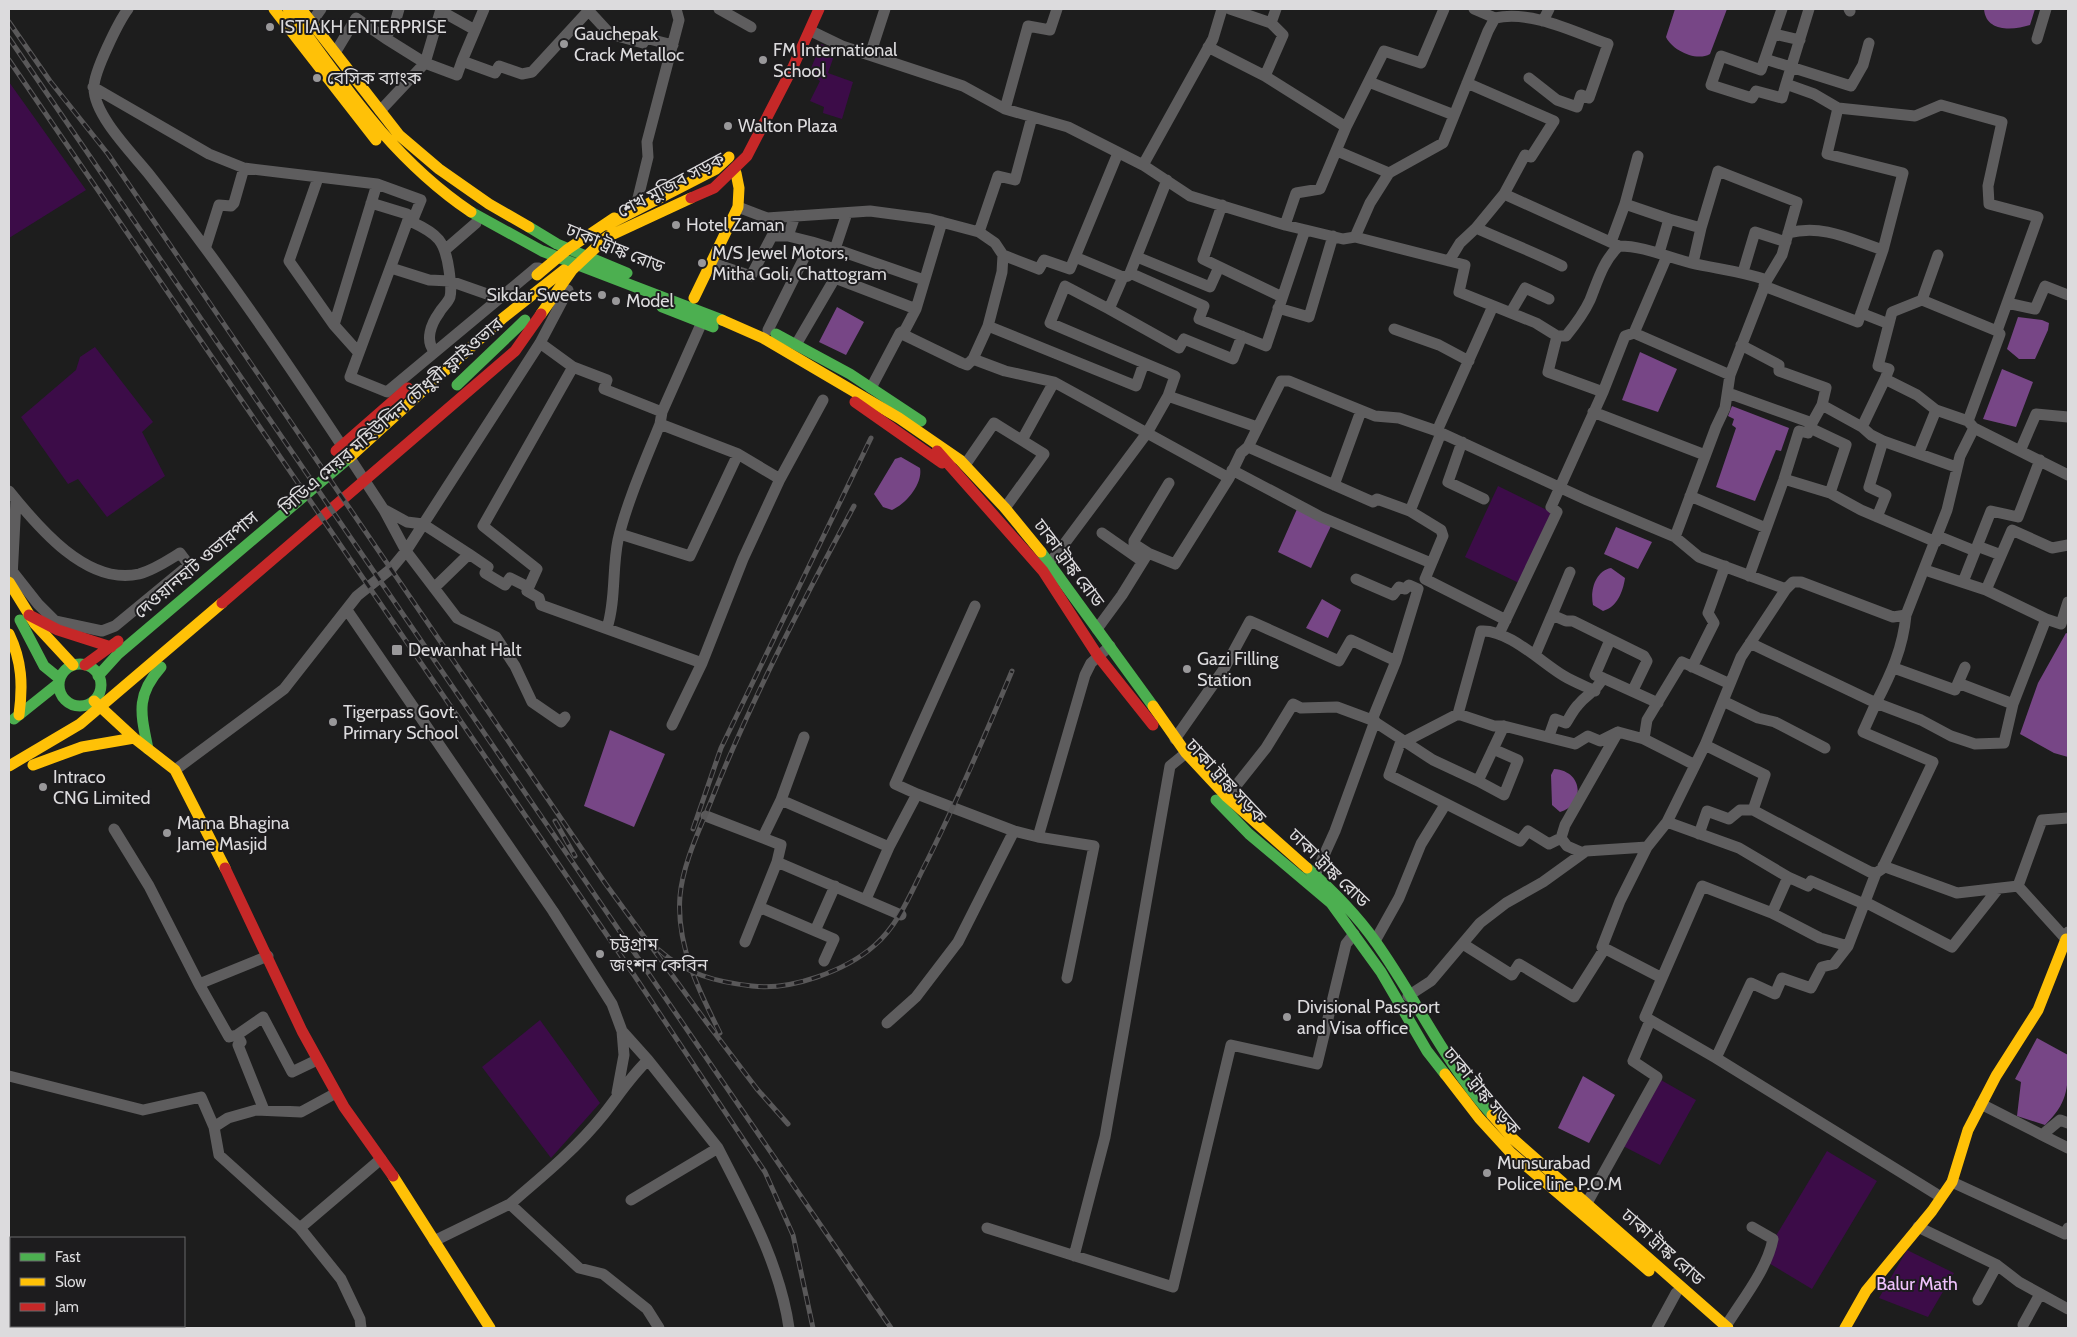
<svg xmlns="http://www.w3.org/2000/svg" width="2077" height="1337" font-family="Cabin,'Noto Sans Bengali',sans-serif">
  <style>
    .green { fill: #3c0c48 }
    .water { fill: #774686 }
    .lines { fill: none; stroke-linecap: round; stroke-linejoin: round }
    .street { stroke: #5e5d5e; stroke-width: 11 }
    .fast { stroke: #4caf50; stroke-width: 11 }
    .slow { stroke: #ffc107; stroke-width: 11 }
    .jam { stroke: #c62828; stroke-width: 11 }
    .rail-casing { stroke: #595859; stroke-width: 5 }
    .rail { stroke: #1d1c1e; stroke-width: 3; stroke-dasharray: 9; stroke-linecap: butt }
    .poi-dot { fill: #99989a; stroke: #1d1c1e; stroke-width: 2 }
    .labels { text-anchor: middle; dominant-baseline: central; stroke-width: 4; stroke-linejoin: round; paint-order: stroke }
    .poi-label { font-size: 18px; fill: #dcdbdd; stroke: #1d1c1e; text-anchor: start }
    .street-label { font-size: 18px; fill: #dcdbdd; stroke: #1d1c1e }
    .park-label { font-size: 18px; fill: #f0c3fe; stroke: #1d1c1e }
  </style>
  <rect width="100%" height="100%" fill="#1d1d1d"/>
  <path class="green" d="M821,44L836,50L828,73L853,82L842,119L823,113L824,107L810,101L820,81L809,73Z
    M9,82L86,190L9,238Z
    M95,347L153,422L142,432L165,476L107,517L78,479L68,484L21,417L76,370L80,357Z
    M1498,486L1553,513L1521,584L1465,557Z
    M540,1020L600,1103L551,1158L482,1067Z
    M1661,1080L1696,1100L1660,1165L1623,1146Z
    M1827,1151L1877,1181L1812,1289L1762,1259Z
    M1907,1250L1954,1273L1928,1317L1879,1298Z"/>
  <path class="water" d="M1675,9H1727L1710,54C1696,62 1672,50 1666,37Z
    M1984,9H2035L2030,25C2014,30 1986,33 1984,9Z
    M837,307L864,322L846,355L819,342Z
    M2018,317L2042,320L2049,323L2048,330L2035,359H2019L2007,349Z
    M1640,352L1677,369L1658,412L1622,400Z
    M2002,369L2033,382L2016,427L1983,419Z
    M1732,406L1789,428L1781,451L1776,450L1755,501L1716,487L1736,428L1732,425L1734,419L1728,416Z
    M901,457L920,468C923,484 906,504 892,510L883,507L874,494L895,459Z
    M1297,509L1331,526L1311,568L1278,552Z
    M1616,527L1652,542L1638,569L1604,554Z
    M1611,568L1625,578C1623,592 1617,607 1603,611L1593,605C1590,591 1595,571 1611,568Z
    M1322,599L1341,610L1328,638L1306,628Z
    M2066,633L2068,634V757L2054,753L2020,734L2038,683Z
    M610,730L665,754L634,827L584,806Z
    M1554,769C1584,771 1585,805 1560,812L1552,805L1551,775Z
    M2037,1038L2068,1055C2068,1087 2069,1102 2045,1125L2017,1116L2021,1082L2015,1079Z
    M1583,1076L1615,1095L1589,1143L1558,1128Z"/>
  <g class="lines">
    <path class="street" d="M128,9C119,21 93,73 94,88C94,115 131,152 148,173C233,280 309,395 384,510L406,551L457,618L496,637L515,666L532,702L561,722L565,717
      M399,9L395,23L385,38L425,63L457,75L462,61L495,73L499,66L522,74L532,72L590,9
      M587,9L610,34L643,43L645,38L673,45
      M719,9L751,27
      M1230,9L1271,23L1276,9
      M1474,9L1495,18
      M1782,9L1761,70L1721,56L1711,85L1752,98L1756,91L1782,98L1786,84
      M1809,9L1786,84L1814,94L1838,108L1915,116L1941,105L2002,122L1988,186L1989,204L2038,217L1997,331L2000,334L1968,421
      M1849,9L1850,11
      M441,11L475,30
      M1543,21L1549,9
      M311,23L321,9
      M813,32L842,46L963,86L1005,109L1068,127L1143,165L1190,196L1285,225L1343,239L1355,237L1465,265L1459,292L1536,323L1557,336H1566C1575,325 1584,313 1590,300C1598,280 1603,261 1619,246C1644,246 1667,257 1691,263C1717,269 1741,271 1767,280L1730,375L1725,408L1716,427L1675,537
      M1774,34L1800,40
      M2037,39L2046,9
      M1208,47L1265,76L1346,127
      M335,53L356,18L385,38
      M870,55L885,9
      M1765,59L1851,86L1863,65L1869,43
      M462,61L484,9
      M1265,76L1283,35L1271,23
      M1369,82L1454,115
      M1467,83L1554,121L1531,157L1525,155L1504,194L1619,246
      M93,87L209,154L244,168L377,184L421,200L412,222L408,220L350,377L387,392L536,268H539
      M1005,109L1028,26L1050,30L1057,9
      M380,111L425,63L441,9
      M1337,151L1389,173
      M1118,153L1075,257L1123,277L1128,276
      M1143,165L1213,39L1222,9
      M318,178L289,261L334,325L377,184
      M1167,180L1130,273L1204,306L1199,319L1266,346L1305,230
      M1504,194L1476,228C1505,241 1534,252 1562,266
      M637,202L648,157L647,142L679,20L676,9
      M371,203L407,214L408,220
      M1625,204L1638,156
      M1222,205L1203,259L1282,297
      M738,207L767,218L870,211L930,219L979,232L995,243L1003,255L1002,272L988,326L1136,386L1144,363L1175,376L1168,396L1257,427
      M1669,219L1701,228L1693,263
      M412,222C438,234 445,241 449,270C450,278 452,289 450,297C448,303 442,307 439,313C431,324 425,340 434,351
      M1285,225L1296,193L1320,189L1346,127L1384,51L1421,63L1444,9
      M1701,228L1718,171L1797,202L1782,255L1767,280
      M979,232L998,176L1015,180L1032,117
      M1788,233C1823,224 1850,239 1883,250L1903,173L1827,154L1838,108
      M788,236L812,242
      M1355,237L1370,203L1389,173L1443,143L1488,31L1495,18C1532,10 1574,32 1608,44L1589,98L1581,95L1577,107L1557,100L1529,78
      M1611,242L1625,204L1669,219L1659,253
      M206,246L219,205L231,206L234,203L244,168
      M446,249L476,223
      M835,249L924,280
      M1003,255L1039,269L1044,260L1070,269L1075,257
      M1667,256L1634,333L1730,375
      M1137,257L1210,287L1219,267
      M1449,261L1460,243L1476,228
      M712,263L751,276L772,236H788L795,216
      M391,268L429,280L450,281L487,294
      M1743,272L1755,232L1786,242
      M1123,277L1109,309L1179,348L1184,339L1233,359L1242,336
      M1764,286L1858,322L1883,250
      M1922,300L1938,255
      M2007,303L2035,309L2045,286L2068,295
      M1278,308L1309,317L1333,236
      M916,309L942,222
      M1109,309L1065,286L1050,323L1144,363
      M1511,312L1525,288L1549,299
      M1861,313L1889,324
      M334,325L359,353
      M988,326L973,359L1005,371L1054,382L1229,478
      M1394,329L1439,345L1469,361
      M768,330L812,242L835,249L847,213
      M1997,331L1922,300L1892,312L1878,366L1889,369L1885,379L1917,395L1936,410L1968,421L1974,428L2068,475
      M1557,336L1548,372L1603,392L1625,336L1634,333
      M540,343L573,367L483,526L537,569L527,591L539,598L541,605L702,663L743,559L780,479L738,454L660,424
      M797,343L835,278L916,309L905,330L900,333L962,363L967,365L973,359
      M1741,345L1779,365V371L1826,388L1822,405L1862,427
      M573,367L607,380L604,389L662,412
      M1885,379L1862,427L1871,435L1883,441L1956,467
      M871,388L900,333
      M1728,393L1812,423L1822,405
      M1593,412L1705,455
      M1812,423L1808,433L1799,431L1784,479L1830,493L1861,510L1936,542
      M1810,428L1846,445L1830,493
      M1437,431L1493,306
      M1022,440L1054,382
      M1462,442L1448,482L1484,499
      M1248,447L1373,502L1377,499L1410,511L1441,530L1443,536L1425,579L1506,620
      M2020,451L2036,414L2068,417
      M1919,452L1936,410
      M965,465L994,423L1044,454L1005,508
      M1232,470L1321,517L1431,563
      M780,479L823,400
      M1334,485L1361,411
      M9,491C38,527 87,586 139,574C154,570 167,561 180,553L189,565L115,626L102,631L55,621L38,604L12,571
      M1690,496L1766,528
      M385,510L407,522L423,524L469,554
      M1410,511L1441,433
      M1877,517L1886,495L1869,487L1883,441
      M1102,533L1142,561
      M620,534L690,556L738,454
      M1938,536L1975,551
      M1977,546L2001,555
      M1148,553L1134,544V541L1169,483
      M1050,563L1147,433L1168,396
      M1925,570L1986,590L2012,530L2052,548L2068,545
      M1749,576L1784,479
      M12,578L16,500
      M1356,579L1393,595L1399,587L1405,589L1409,585L1418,589L1396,661
      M1963,582L1991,511L2018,517L2040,460
      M434,588L469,554L488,567L485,573L505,585L510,578L528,587
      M1786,589L1793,582H1801L1893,617L1906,615L1947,510L1960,456L1974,428
      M1986,590L2046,619
      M347,610L553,911L612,1004L622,1031L648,1060C631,1076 619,1095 604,1114C577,1148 543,1176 510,1204L579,1268L603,1274L647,1309L659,1328
      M1552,615L1570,572
      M1906,615C1903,648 1891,674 1876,703L1921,720L1951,736L1975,744L2004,743L2013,704L2046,619L2061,624L2068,602
      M607,628C616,600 612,569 618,540C626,504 646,459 660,424L662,412L702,322
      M1097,629L1122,595L1148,553L1175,564L1229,478L1241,453L1248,447L1281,381H1289L1375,416L1399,418L1437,431L1587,500L1675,537L1699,557L1786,589L1741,657L1705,745L1667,822L1647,847L1586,851L1543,882L1506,903L1480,923L1431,981L1408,996
      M1499,634L1557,512L1551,507L1603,392
      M1535,655L1552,615L1566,621H1573L1644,656L1647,661L1633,690
      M1692,667L1714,623L1708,613L1725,566
      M1894,668L1955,690L1965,667
      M1603,678L1595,675L1610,640
      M1958,683L2013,704
      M1723,701L1758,718L1775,722L1825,748
      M1458,714L1481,631C1508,629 1542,663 1564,676C1574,682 1585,686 1595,691
      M672,725L702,663
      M1549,736L1555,719L1566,723C1570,717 1573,710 1578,705C1588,693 1595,693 1603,678L1658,703
      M1175,739L1224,669L1250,621L1339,661L1351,640L1396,661L1372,720
      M1644,739L1647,720L1682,662L1730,684
      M1705,745L1765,775L1753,810
      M1493,749L1518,760L1504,795L1478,781L1504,726
      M175,770L284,689L357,596L392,568L406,551L540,343L568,290
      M917,794L895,784L975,606
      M1227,797L1266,748L1293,704L1301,708L1337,707L1372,720L1433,760L1478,781
      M781,800L889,847L866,899
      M706,816L781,845L777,862L901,915
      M2068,818L2042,820L2018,886L2066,939L2068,932
      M1667,822L1739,848L1788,877
      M114,829L149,886L199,984L268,956
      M1699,834L1707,811L1729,819L1740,810H1753L1843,858L1870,872L1876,873L1882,869L1933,762L1863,732L1876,703L1750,643
      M763,837L781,800L804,737
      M1038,837L1085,675L1091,663L1110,646
      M1561,838L1549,844L1528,831L1520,841L1389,775L1400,744L1458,714L1494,726H1504L1575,744L1588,736L1600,741L1618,732
      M889,847L917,794L1014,831L1038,837L1094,846L1067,978
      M1647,847L1620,901L1602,947L1662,978
      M1583,853L1567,846L1561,838L1565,825L1618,732L1644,739L1695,765
      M1883,866L1957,893L2018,886
      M1876,873L1848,946L1834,964L1822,967L1811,988L1782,978L1775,994L1751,983L1716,1058L1941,1197
      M1315,875L1335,831L1375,721
      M1865,902L1952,947L1998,889
      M759,907L834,939L824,961
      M815,931L835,886
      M1375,941L1399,898L1421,844L1445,805
      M745,942L777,862
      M1463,944L1512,975L1519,964L1574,997L1605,948
      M1848,946L1820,938L1772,913L1788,877L1808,886L1811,881L1864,904
      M199,984L229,1037L237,1035L241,1042L238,1045L264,1110
      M887,1023L916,997L958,942L1014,831
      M237,1035L263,1017L292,1072L317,1060
      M1716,1058L1645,1017L1702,886L1772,913
      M9,1076L143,1110L201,1097L214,1127L228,1118L256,1110L301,1112L336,1093
      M617,1093L624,1055L622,1031
      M1981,1104L2042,1135L2060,1120L2068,1123
      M214,1127L219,1155L300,1228L341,1279L360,1319L361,1328
      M2042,1135L2068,1148
      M718,1148C747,1205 780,1264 789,1328
      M1952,1182L2065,1234L2068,1228
      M631,1200L718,1148L648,1060
      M1587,1203L1657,1077L1633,1061L1650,1021
      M1918,1227L1997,1265L2019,1282L2068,1309
      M300,1228L381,1159
      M987,1228L1173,1287L1231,1045L1317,1064L1346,944L1354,934
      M434,1241L510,1204
      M1074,1256L1105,1137L1170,766L1186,753
      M1978,1300L1997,1265
      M2023,1325L2040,1294
      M1726,1326C1742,1300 1767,1270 1773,1239L1752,1227
      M1657,1328L1676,1293"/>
    <path class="fast" d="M471,212L542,251L722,320
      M529,227L557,244L627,273
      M662,307L713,327
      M776,334L850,374L921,421
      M457,385L525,320
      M1041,552L1153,706
      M20,620L44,666L60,679
      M59 685a21 21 0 1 1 42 0a21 21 0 1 1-42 0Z
      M98,676L118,654L349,458
      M14,719L59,683
      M148,749C141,714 135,696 161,667
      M1216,800L1249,834L1331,903L1381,972L1427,1051L1445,1074
      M1307,868C1332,890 1355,913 1375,941C1416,998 1444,1062 1492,1115"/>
    <path class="slow" d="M274,9L376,140
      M288,9C344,85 391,158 471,212
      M301,9L399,135L439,169L489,204L529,227
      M607,225L716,169L729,157
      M537,275L568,249L614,218
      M694,298L738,207L739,188L736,173
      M541,314L572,270L607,237L691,198
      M722,320L763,338L899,418L960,460L1005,508L1041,552
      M349,458L503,318L564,270
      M9,582L35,624L73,665
      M9,634C22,661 23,685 19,715
      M94,701L134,738L175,770L225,868
      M1153,706L1186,753L1227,797L1307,868
      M33,765L82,747L134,738
      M9,766L80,724L222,603
      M1445,1074L1479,1118L1511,1153L1649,1271
      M1492,1115L1512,1138L1728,1328
      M393,1176L490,1328
      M1845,1328L1866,1291L1932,1211L1952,1182L1968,1130L1996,1076L2038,1010L2066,939L2068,940"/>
    <path class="jam" d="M691,198L714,188L747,156L793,67L819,9
      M855,402L942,463
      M336,451L408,388
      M937,451L1043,571L1098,656L1153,725
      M222,603L515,351L541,314
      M29,615L58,630L111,647
      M85,665L118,641
      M225,868L302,1031L344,1107L393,1176"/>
    <defs>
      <path id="rail" d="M9,22L50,81L108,154L605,883L707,1023L757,1089L788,1124
        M9,38L891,1328
        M9,60L626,963L765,1172L793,1235L813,1328
        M555,821L575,856
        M693,829L721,748L871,438
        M659,950C686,974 716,982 752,986C790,991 846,971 875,945C898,925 910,895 923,869C956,804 984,738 1012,671
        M720,1033C699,991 676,945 680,896C683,862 701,827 713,796C753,696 803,601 854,506"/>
    </defs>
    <use href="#rail" class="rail-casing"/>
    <use href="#rail" class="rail"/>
  </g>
  <g class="poi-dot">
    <circle cx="270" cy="27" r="5"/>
    <circle cx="564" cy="44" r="5"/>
    <circle cx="763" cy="60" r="5"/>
    <circle cx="317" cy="78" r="5"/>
    <circle cx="728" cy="126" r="5"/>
    <circle cx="676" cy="225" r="5"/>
    <circle cx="702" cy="263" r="5"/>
    <circle cx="602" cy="295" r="5"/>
    <circle cx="616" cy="301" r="5"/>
    <rect x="391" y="644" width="12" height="12" rx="2.5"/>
    <circle cx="1187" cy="669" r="5"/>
    <circle cx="333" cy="722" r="5"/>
    <circle cx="43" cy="787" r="5"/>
    <circle cx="167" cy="833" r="5"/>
    <circle cx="600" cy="954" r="5"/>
    <circle cx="1287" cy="1017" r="5"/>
    <circle cx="1487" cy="1173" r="5"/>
  </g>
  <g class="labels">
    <g class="poi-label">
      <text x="280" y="27">ISTIAKH ENTERPRISE</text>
      <text x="574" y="34">Gauchepak<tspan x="574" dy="21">Crack Metalloc</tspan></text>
      <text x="773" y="50">FM International<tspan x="773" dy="21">School</tspan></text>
      <text x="327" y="78">বেসিক ব্যাংক</text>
      <text x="738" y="126">Walton Plaza</text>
      <text x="686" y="225">Hotel Zaman</text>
      <text x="712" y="253">M/S Jewel Motors,<tspan x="712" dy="21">Mitha Goli, Chattogram</tspan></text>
      <text x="592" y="295" text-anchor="end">Sikdar Sweets</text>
      <text x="626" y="301">Model</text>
      <text x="408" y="650">Dewanhat Halt</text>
      <text x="1197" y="659">Gazi Filling<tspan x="1197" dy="21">Station</tspan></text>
      <text x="343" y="712">Tigerpass Govt.<tspan x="343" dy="21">Primary School</tspan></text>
      <text x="53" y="777">Intraco<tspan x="53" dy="21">CNG Limited</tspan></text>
      <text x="177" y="823">Mama Bhagina<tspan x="177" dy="21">Jame Masjid</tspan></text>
      <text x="610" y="944">চট্টগ্রাম<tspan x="610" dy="21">জংশন কেবিন</tspan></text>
      <text x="1297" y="1007">Divisional Passport<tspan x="1297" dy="21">and Visa office</tspan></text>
      <text x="1497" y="1163">Munsurabad<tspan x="1497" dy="21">Police line P.O.M</tspan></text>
    </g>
    <g class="street-label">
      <text transform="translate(671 185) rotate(-28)">শেখ মুজিব সড়ক</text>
      <text transform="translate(615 248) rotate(22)">ঢাকা ট্রাঙ্ক রোড</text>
      <text transform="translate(391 416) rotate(-41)">সিডিএ মেয়র মহিউদ্দিন চৌধুরী ফ্লাইওভার</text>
      <text transform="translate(1069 563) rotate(53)">ঢাকা ট্রাঙ্ক রোড</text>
      <text transform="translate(196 565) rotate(-40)">দেওয়ানহাট ওভারপাস</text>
      <text transform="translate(1226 781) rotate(47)">ঢাকা ট্রাঙ্ক সড়ক</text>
      <text transform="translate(1329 868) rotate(44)">ঢাকা ট্রাঙ্ক রোড</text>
      <text transform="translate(1482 1091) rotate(50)">ঢাকা ট্রাঙ্ক সড়ক</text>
      <text transform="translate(1663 1247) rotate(42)">ঢাকা ট্রাঙ্ক রোড</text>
    </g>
    <g class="park-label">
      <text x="1917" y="1284">Balur Math</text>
    </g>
  </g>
  <rect width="2077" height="1337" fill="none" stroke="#dcdbdd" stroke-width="20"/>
  <rect x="10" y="1237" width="175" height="90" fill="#1d1c1e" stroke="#69686a"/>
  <rect x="20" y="1253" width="25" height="8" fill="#4caf50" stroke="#69686a"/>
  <text x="55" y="1262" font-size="15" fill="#dcdbdd">Fast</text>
  <rect x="20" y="1278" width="25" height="8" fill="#ffc107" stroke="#69686a"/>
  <text x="55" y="1287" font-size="15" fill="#dcdbdd">Slow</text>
  <rect x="20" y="1303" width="25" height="8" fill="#c62828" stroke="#69686a"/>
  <text x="55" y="1312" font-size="15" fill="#dcdbdd">Jam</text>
</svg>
